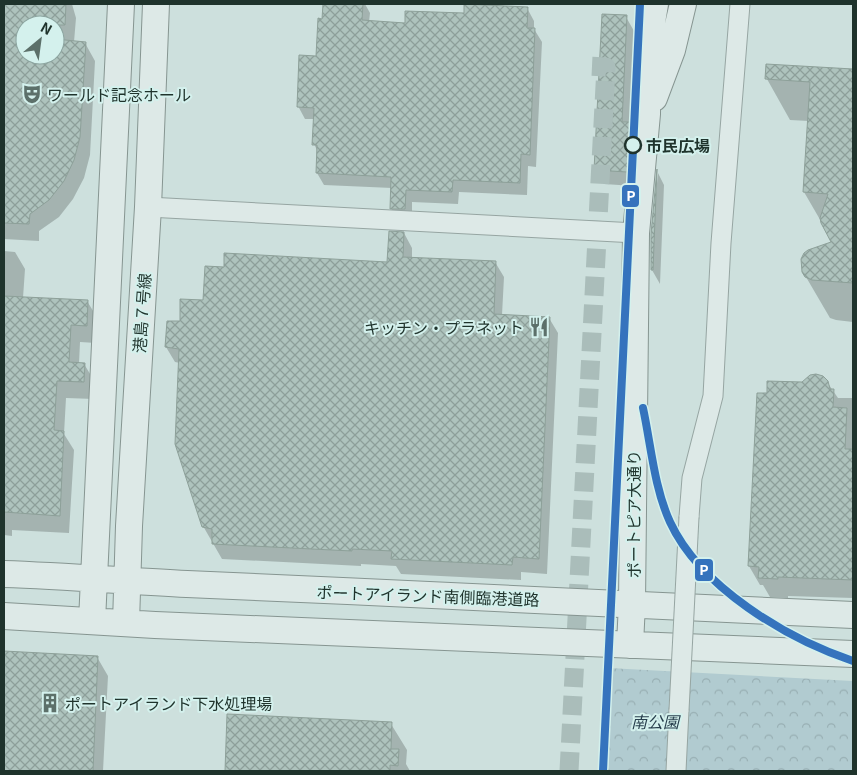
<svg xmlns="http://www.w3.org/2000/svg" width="857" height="775" font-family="Georgia,'Noto Sans JP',serif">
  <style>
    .park { fill: url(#park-crowns) }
    .shadow { fill: #0003; fill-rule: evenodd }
    .building { fill: url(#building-cross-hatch); stroke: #8da099 }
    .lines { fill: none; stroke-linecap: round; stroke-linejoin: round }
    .street-tunnel { stroke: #aabdba; stroke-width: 19; stroke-dasharray: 19 9; stroke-linecap: butt }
    .street-casing { stroke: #96a5a2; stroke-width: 21 }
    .secondary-casing { stroke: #869591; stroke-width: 28 }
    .street { stroke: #dde9e7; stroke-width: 19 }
    .secondary { stroke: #dde9e7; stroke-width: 26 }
    .street-bridge-casing { stroke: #96a5a2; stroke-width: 21; stroke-linecap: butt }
    .street-bridge { stroke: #dde9e7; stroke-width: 19 }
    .rail-1-casing { stroke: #d4f1ed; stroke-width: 11 }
    .rail-1 { stroke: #3573bd; stroke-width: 8 }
    .stop-dot { fill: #d4f1ed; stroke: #1f332c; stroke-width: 2.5 }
    .labels { text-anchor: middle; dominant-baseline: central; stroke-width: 4; stroke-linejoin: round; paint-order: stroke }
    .poi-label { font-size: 16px; fill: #1f332c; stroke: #d4f1ed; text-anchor: start }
    .stop-label { font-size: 16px; font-weight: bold; fill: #1f332c; stroke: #d4f1ed; text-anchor: start }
    .street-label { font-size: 16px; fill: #1f332c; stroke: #d4f1ed }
    .park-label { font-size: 16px; font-style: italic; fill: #283f4d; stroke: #d4f1ed }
    .line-badge { stroke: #d4f1ed; stroke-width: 2 }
    .badge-label { font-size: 14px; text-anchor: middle; font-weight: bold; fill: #fff }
  </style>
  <defs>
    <pattern id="park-crowns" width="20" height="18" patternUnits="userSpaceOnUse" patternTransform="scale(1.25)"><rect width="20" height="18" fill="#b1cbd0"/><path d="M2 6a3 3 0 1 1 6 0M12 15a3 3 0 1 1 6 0" fill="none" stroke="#98afb3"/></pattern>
    <pattern id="building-cross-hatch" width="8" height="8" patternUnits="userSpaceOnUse" patternTransform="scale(1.25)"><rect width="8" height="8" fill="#aec3bd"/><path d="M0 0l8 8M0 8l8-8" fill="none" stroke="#8d9f9a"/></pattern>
  </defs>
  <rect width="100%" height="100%" fill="#cde0dd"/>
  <path class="park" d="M608,668L853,681V771H602Z"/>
  <path class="shadow" d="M4,4H72L76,18L74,42L85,43L95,61L90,155L84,178L73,199L59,217L39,231V241L4,239ZM25,25H55V55H25Z
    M324,4H365L370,13L369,22L406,24L465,14L527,8L534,21V29L542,42L536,167L528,166L527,195L459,192L458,204L412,202V221H398L391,208L392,188L324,185L317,173L318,152L314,144V119H305L298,106L318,58L323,20Z
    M603,15L626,17L634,31L630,123L639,138L634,186L604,184L596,170Z
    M767,65L853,70V322L836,320L830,318L806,277L833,242L804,192L809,121L790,120L767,79Z
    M658,173L664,185L660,284L652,270V234Z
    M404,233L412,248V258L495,262L504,277L502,315L549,318L558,333L547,574L521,572V580L401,574L396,566L361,564V566L222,559L203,526L180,363L175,362L166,347L181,323L204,301L225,268L389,263Z
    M4,251L15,252L25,269L23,298L87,301L98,319L96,343L80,342L79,364H84L95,382L94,399L66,398L64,434L74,450L69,533L12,530V536L4,535Z
    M827,382L838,398H853V598L788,596V598L770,597L763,585H760L749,566L758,394L768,395L803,384Z
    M4,652L97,657L108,676L103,771H4Z
    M228,715L391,724L407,750L406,764L410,771H226Z"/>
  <path class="building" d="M4,4H66L65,25H25V55H55V39L86,42L80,137L74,160L64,181L49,200L30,214L29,224L4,223Z
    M323,4H363L362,20L405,23V11L464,13V4L528,7L527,28H535L530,155L521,154L520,183L453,180L452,192L406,190L405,209H390L391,177L316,173L317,145H312L314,108L297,107L299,55L316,56L318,18L322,19Z
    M602,14L627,15L622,122H631L627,172L594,170Z
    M766,64L853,69V283L812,280L805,277L802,272L801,259L804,253L808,250L831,242L821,223L820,218L828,194L803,192L810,82L765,79Z
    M657,169L653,270H651V234Z
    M389,231L404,232L403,257L496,261L494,314L550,317L539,559L513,557L512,565L391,559L392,551L352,549V551L212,544V529L202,527L175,444L179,349L165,347L167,321H180V299L203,300L205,266L224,267V253L387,262Z
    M4,296L88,300L87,326L71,325L69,362L85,363L84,382L57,381L54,430L64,431L60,516L4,512Z
    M816,374L823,376L828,381L830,389H834L833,407L847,408L845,449H853V580L778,577V579L758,578L759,567L748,566L757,393H767V381L802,382L810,375Z
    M4,651L98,656L93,771H4Z
    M227,714L392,722L391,749H399L398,766L390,765V770L388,771H225Z"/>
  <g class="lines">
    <path class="street-tunnel" d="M569,771L606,67L585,66"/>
    <defs>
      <path id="street" d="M148,207L636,233
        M689,517L692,478L713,396L721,243L740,4
        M676,771L679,710"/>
      <path id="secondary" d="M654,98L672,50L683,4
        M4,574C65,576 126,581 187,584C409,594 631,603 853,615
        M4,616L155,625L853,654
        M92,621L121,4
        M126,623L129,526L148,207L156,4
        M630,645L632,603L636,233L647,114L648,47L655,4"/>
    </defs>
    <use href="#street" class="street-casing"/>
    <use href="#secondary" class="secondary-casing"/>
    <use href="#street" class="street"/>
    <use href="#secondary" class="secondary"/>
    <defs>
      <path id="street-bridge" d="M679,710L689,517"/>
    </defs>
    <use href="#street-bridge" class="street-bridge-casing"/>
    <use href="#street-bridge" class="street-bridge"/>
    <defs>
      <path id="rail-1" d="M643,408C651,445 654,487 670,522C700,587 787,639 853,661
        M603,771L640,4"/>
    </defs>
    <use href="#rail-1" class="rail-1-casing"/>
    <use href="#rail-1" class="rail-1"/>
  </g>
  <defs>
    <symbol id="theatre-bare" viewBox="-9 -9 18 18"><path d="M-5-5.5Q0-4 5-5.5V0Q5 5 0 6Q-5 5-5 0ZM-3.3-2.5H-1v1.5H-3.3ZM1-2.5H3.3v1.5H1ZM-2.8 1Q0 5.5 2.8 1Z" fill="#5c706a" stroke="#d4f1ed" stroke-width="2.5" paint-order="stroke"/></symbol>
    <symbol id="restaurant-bare" viewBox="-9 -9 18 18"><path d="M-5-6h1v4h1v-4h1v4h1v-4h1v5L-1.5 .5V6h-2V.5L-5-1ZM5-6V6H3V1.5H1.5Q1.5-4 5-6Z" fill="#5c706a" stroke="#d4f1ed" stroke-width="2.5" paint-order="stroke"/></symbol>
    <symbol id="building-bare" viewBox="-9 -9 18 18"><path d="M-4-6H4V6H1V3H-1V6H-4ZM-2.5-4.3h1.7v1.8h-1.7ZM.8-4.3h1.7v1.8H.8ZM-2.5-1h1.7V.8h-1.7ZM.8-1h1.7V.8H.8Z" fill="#5c706a" stroke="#d4f1ed" stroke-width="2.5" paint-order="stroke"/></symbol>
  </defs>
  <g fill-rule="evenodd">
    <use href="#theatre-bare" x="18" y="80" width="28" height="28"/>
    <use href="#restaurant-bare" x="525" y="313" width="28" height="28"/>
    <use href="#building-bare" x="36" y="689" width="28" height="28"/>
  </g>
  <circle class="stop-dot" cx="633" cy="145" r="8"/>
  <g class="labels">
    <g class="poi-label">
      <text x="47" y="94">ワールド記念ホール</text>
      <text x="524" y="327" text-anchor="end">キッチン・プラネット</text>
      <text x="65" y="703">ポートアイランド下水処理場</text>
    </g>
    <g class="stop-label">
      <text x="646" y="145">市民広場</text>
    </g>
    <g class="street-label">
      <text transform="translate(141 313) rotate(-86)">港島７号線</text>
      <text transform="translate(633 514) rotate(-90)">ポートピア大通り</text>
      <text transform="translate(428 595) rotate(2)">ポートアイランド南側臨港道路</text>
    </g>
    <g class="park-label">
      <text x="655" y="721">南公園</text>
    </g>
  </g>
  <g class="line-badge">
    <rect x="621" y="184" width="19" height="24" rx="5" fill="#3573bd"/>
    <rect x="694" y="558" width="20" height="24" rx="5" fill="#3573bd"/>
  </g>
  <g class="badge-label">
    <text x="631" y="201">P</text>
    <text x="704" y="575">P</text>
  </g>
  <rect width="857" height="775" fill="none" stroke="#1f332c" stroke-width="10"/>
  <g transform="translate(40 40) rotate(29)"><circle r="24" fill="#d4f1ed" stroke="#8ca5a0"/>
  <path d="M0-4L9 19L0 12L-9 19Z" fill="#5c706a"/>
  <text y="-8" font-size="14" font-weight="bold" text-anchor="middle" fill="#1f332c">N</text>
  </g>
</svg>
